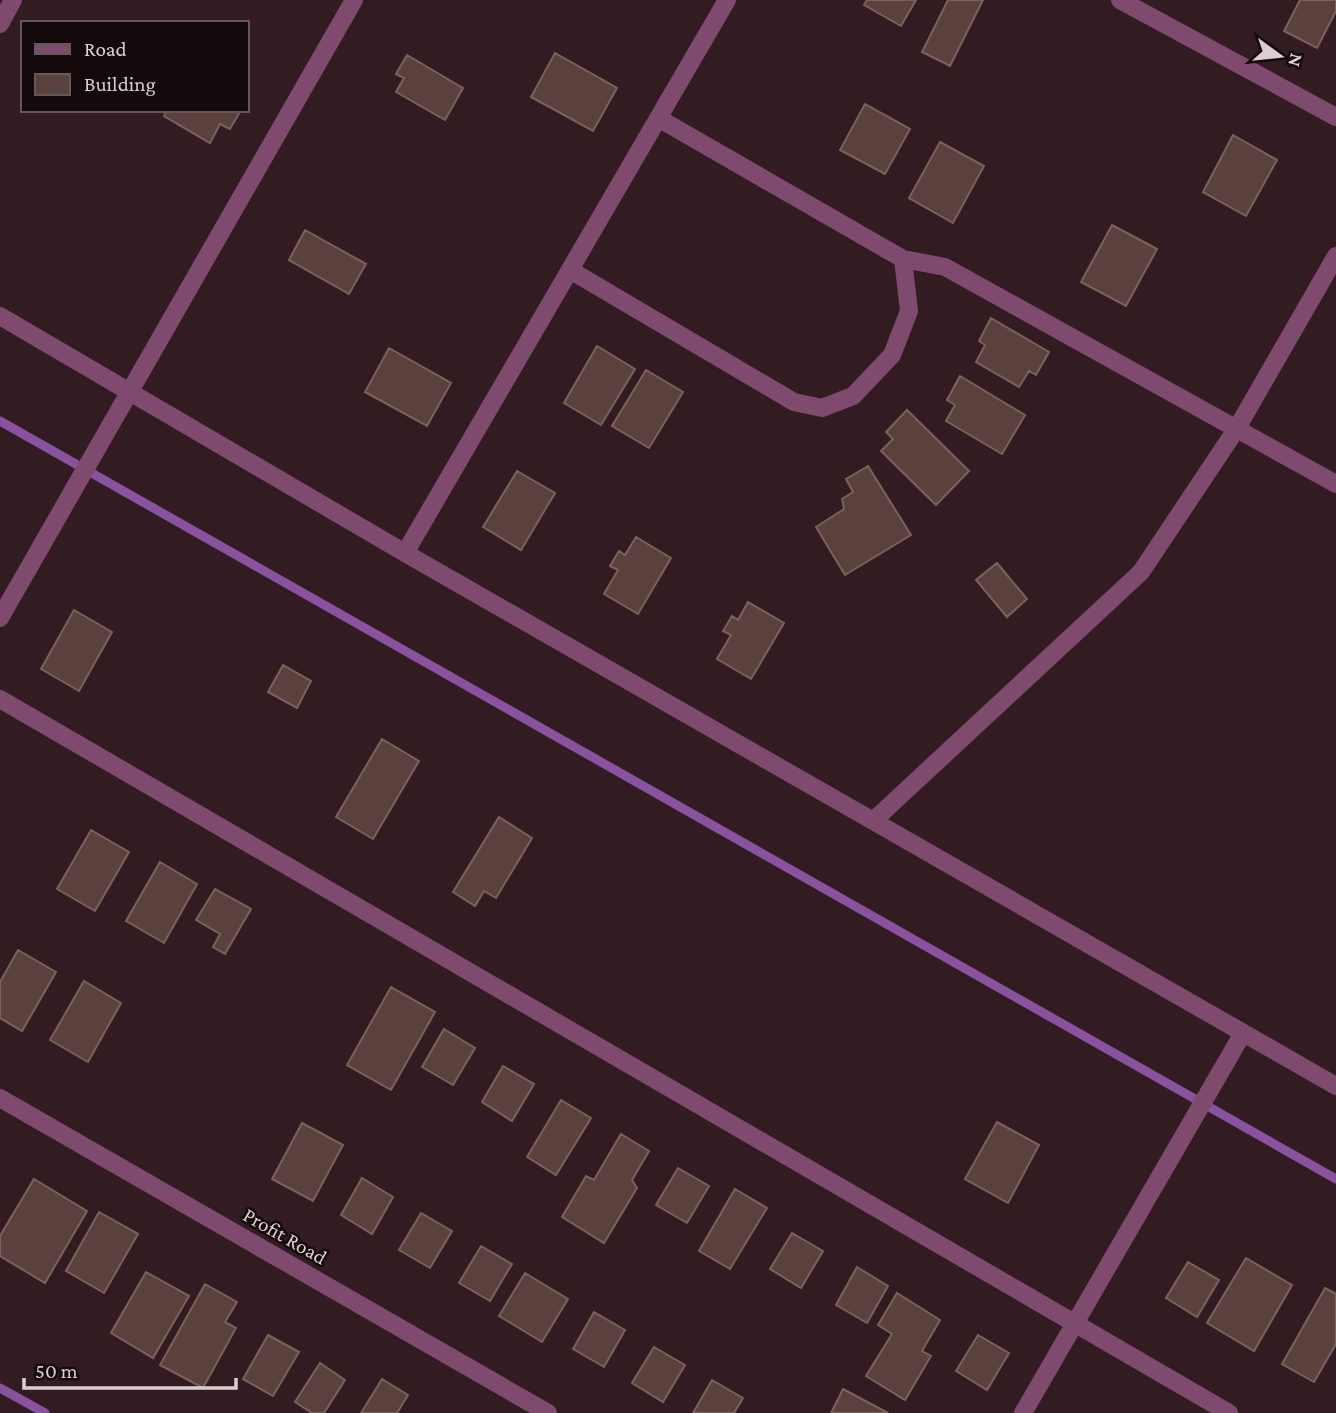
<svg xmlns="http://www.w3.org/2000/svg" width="1336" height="1413" font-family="'Crimson Pro',serif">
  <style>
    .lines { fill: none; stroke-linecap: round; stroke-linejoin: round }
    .stream { stroke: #88529e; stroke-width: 9 }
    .building { fill: #5a413d; stroke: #7c615c; stroke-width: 2 }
    .minor { stroke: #7e4a6d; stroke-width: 18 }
    .labels { text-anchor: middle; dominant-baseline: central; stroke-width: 5; stroke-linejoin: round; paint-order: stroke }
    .street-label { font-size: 21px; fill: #dccdd0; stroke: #140a0c }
  </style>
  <rect width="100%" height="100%" fill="#331c21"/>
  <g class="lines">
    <path class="stream" d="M0,421L1336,1179
      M0,1388L45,1413"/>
  </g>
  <path class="building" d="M867,0H916L901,26L864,5Z
    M948,0H983L950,66L922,52Z
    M1300,0H1336V11L1317,48L1284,31Z
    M555,53L617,88L593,131L531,97Z
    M407,55L463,88L445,120L396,92L404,78L396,74Z
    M865,104L910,129L885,174L840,150Z
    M167,110H241L230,129L220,124L210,143L164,116Z
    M1233,135L1277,160L1246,216L1203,192Z
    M940,142L984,166L953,223L909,198Z
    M1112,225L1157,249L1126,306L1081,282Z
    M305,230L366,264L349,294L289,260Z
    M991,318L1049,352L1036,375L1029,371L1019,387L976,362L985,345L979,341Z
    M597,346L635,369L601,425L564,403Z
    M389,348L451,383L427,426L365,392Z
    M646,370L683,392L649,448L612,426Z
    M960,376L1025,415L1002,454L946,421L955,405L947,400Z
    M907,410L969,471L936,505L881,451L893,439L886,432Z
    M868,466L911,535L845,575L816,527L844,509L842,499L853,492L846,479Z
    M517,471L555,493L521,550L483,527Z
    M636,537L671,558L638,614L604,594L618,570L610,566L619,551L625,555Z
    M997,563L1027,599L1007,617L976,580Z
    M748,602L784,623L751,679L717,659L731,635L723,631L732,616L738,620Z
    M74,610L112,632L79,691L41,669Z
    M283,665L311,681L297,708L268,692Z
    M382,739L419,761L373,839L336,817Z
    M499,817L532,838L496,898L484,891L475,906L453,892Z
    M91,830L129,852L95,911L57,889Z
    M160,862L197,884L164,943L126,921Z
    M215,889L251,909L225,954L213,947L220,934L196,920Z
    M18,950L56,972L22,1031L0,1018V982Z
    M84,981L121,1003L88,1062L50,1040Z
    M391,987L435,1012L391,1090L347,1065Z
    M444,1029L475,1048L453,1085L422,1067Z
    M503,1066L534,1084L512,1121L482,1102Z
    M561,1100L591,1118L556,1175L527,1157Z
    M997,1122L1039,1145L1008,1203L965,1179Z
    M302,1123L343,1145L313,1201L272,1179Z
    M621,1134L649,1151L632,1180L637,1188L604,1243L562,1217L586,1176L594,1180Z
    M678,1168L709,1186L687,1223L656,1205Z
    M362,1178L393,1197L372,1234L341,1215Z
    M34,1179L87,1211L45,1283L0,1256V1236Z
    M735,1189L767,1208L730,1269L699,1251Z
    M99,1212L138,1234L104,1293L66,1271Z
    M421,1213L452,1231L430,1268L399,1250Z
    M792,1233L823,1251L801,1288L770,1269Z
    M481,1246L512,1264L490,1301L459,1283Z
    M1246,1258L1292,1285L1254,1351L1207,1323Z
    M1188,1262L1219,1280L1197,1317L1166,1298Z
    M857,1267L888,1286L867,1323L836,1305Z
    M146,1272L189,1296L153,1358L111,1333Z
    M525,1273L568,1299L542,1342L499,1316Z
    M205,1284L237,1302L225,1322L236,1328L203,1388L160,1365Z
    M1325,1288L1336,1294V1344L1314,1382L1282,1364Z
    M897,1293L940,1320L922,1351L931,1356L905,1400L866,1376L892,1334L878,1325Z
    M594,1312L625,1330L604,1367L573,1349Z
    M268,1335L299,1352L273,1396L243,1379Z
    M978,1335L1009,1353L987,1390L956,1371Z
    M654,1347L685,1365L663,1402L632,1383Z
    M320,1363L345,1380L324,1413H312L295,1402Z
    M382,1379L408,1395L397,1413H361Z
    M712,1380L743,1398L734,1413H693Z
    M843,1389L888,1413H831Z"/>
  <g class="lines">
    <path class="minor" d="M1120,0L1336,117
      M0,24L13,0
      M903,259L945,267L1336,484
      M570,270L794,402L822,408L853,396L892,355L909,311L903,259L658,118
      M0,316L405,553L1336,1086
      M405,553L727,0
      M0,618L354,0
      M0,699L1229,1413
      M873,821L1141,572L1237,428L1336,256
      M0,1098L548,1413
      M1023,1413L1243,1033"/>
  </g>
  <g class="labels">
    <g class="street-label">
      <text transform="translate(285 1236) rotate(30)">Profit Road</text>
    </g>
  </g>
  <rect x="21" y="21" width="228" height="91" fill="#140a0c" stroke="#64585a" stroke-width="2"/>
  <rect x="35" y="44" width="35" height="10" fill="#7e4a6d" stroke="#64585a" stroke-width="2"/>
  <text x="84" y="56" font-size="21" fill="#dccdd0">Road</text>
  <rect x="35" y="74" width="35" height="21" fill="#5a413d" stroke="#64585a" stroke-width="2"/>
  <text x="84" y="91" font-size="21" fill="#dccdd0">Building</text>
  <g transform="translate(1280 56) rotate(105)" stroke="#140a0c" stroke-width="5" paint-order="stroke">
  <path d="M0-5L12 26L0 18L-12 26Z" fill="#dccdd0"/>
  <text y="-10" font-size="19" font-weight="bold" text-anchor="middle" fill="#dccdd0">N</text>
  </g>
  <path d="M24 1378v10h212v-10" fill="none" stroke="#dccdd0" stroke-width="3.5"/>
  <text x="35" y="1378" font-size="21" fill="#dccdd0" stroke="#140a0c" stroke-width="5" paint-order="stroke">50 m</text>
</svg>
